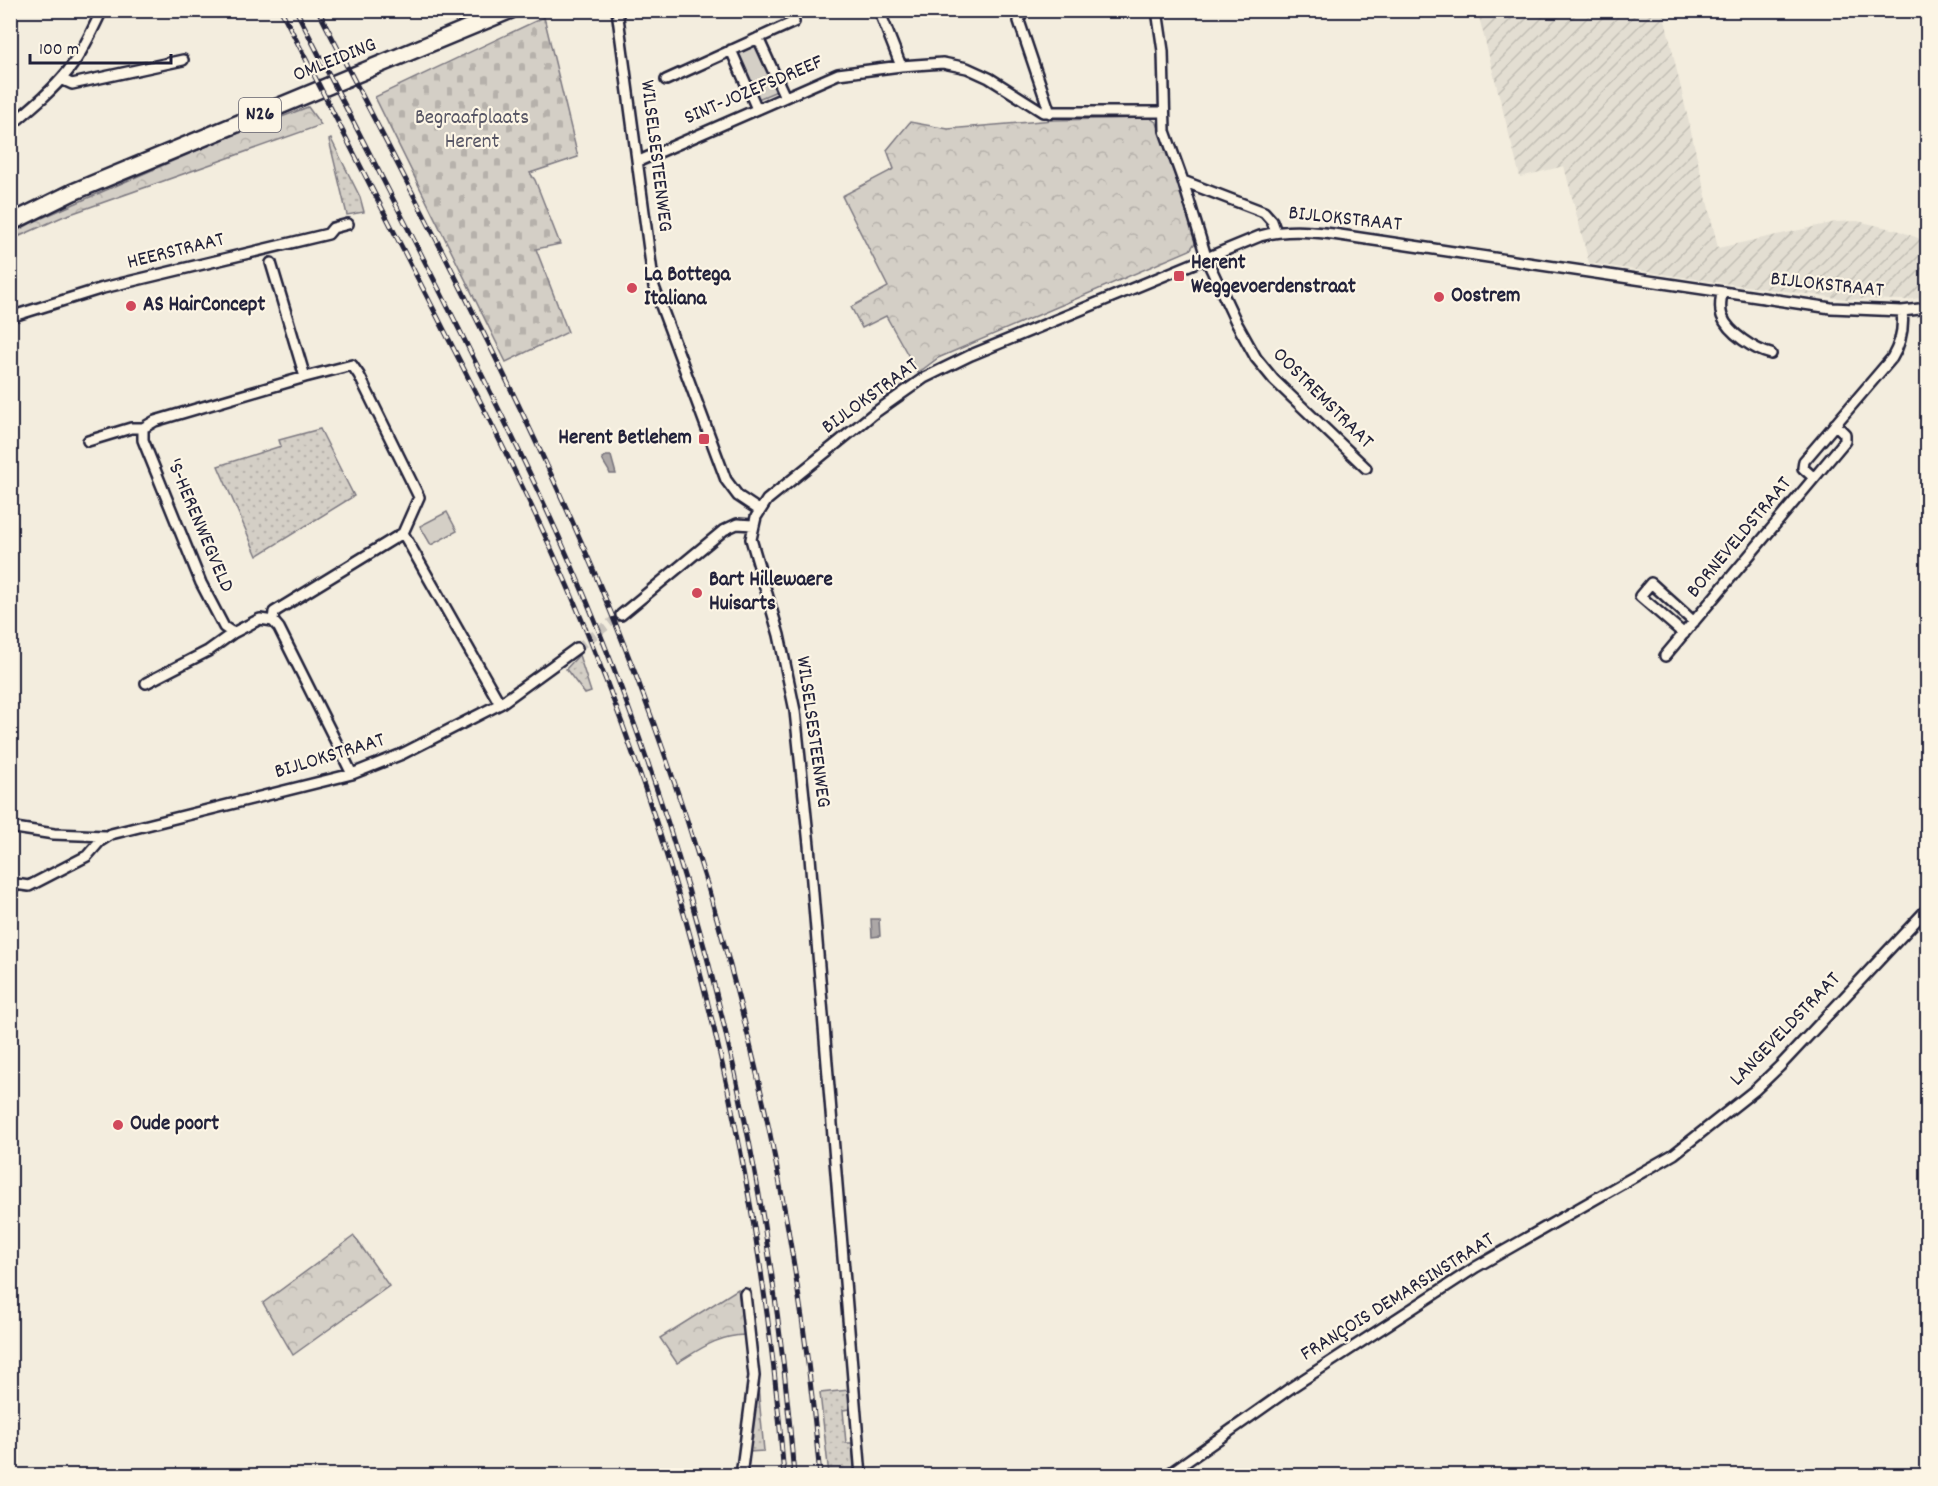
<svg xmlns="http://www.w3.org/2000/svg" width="1938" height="1486" font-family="Dekko,sans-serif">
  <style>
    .industrial { fill: url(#industrial-furrows) }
    .green { fill: url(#green-dots); stroke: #7b7880; stroke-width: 1.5 }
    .forest { fill: url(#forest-crowns); stroke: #7b7880; stroke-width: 1.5 }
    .cemetery { fill: url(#cemetery-stones); stroke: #7b7880; stroke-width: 1.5 }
    .pitch { fill: #d4cfc6; stroke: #7b7880; stroke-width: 1.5 }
    .water { fill: #aca7a6; stroke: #75727b; stroke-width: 1.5 }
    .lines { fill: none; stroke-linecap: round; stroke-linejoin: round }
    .street-tunnel { stroke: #c9c4bd; stroke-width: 9; stroke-dasharray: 9 4.5; stroke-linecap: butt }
    .street-casing { stroke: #22223b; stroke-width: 14 }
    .primary-casing { stroke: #22223b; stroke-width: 20 }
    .street { stroke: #fcf5e5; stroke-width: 9 }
    .primary { stroke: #fcf5e5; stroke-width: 15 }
    .rail-casing { stroke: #22223b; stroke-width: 5 }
    .rail { stroke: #fcf5e5; stroke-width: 3; stroke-dasharray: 9; stroke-linecap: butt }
    .poi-dot { fill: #d1495b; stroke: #fcf5e5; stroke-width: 2 }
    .labels { text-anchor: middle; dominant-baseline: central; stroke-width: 4.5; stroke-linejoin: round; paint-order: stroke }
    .shield { fill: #fcf5e5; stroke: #63616e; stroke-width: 1.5 }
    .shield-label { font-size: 20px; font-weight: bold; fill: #22223b }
    .street-label { font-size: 21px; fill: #22223b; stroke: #fcf5e5 }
    .park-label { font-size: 21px; fill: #575665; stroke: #fcf5e5 }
    .poi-label { font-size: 21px; font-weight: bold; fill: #22223b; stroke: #fcf5e5; text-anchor: start }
  </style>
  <defs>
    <pattern id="industrial-furrows" width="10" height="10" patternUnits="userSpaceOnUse" patternTransform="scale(1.5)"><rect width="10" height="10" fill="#e3ded2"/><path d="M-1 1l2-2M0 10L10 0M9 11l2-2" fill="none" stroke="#c2beb5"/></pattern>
    <pattern id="green-dots" width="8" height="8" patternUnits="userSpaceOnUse" patternTransform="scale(1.5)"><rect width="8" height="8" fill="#d4cfc6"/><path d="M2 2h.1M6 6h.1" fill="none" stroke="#b6b1ab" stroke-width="1.8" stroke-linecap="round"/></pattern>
    <pattern id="forest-crowns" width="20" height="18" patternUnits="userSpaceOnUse" patternTransform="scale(1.5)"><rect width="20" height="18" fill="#d4cfc6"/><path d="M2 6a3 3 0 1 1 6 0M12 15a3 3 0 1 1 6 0" fill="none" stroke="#b6b1ab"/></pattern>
    <pattern id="cemetery-stones" width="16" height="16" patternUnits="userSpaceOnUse" patternTransform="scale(1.5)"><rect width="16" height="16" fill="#d4cfc6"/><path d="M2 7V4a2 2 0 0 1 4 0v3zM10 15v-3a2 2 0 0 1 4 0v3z" fill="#b6b1ab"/></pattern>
  </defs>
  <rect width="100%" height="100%" fill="#f3edde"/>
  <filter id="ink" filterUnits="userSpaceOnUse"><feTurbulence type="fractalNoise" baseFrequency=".0167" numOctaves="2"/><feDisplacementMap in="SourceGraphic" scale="12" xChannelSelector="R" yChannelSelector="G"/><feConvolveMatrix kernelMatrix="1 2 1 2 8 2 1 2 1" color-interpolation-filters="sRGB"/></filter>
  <g filter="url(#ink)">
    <path class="industrial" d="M1505,11H1663L1718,248L1836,222L1857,221L1897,230L1923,240L1927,244V297L1906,300L1845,299L1715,282L1589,263L1564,166L1520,177L1479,17Z"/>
    <path class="green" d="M331,139L360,197L364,212L347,215L329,140Z
      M320,429L354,496L257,556L218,466L281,446L279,440Z
      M579,655L591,692L585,694L566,669Z
      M756,1386H758L764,1451L748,1452Z
      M849,1390V1409L843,1410L846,1443H852L855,1475H829L820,1393Z"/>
    <path class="forest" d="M308,107L321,125L62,217L11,240V234L35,221L221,140Z
      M1150,118L1157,123L1197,240L1190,250L938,358L918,373L886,316L862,328L851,307L888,287L842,196L894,169L887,150L910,122L948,129L1053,120Z
      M354,1236L389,1286L293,1355L263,1303Z
      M738,1289L745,1335C718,1335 699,1350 677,1363L660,1338Z"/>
    <path class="cemetery" d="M544,17L578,157L530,173L535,180L560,244L536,249L568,332L506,362L375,97Z"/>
    <path class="pitch" d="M756,42L777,91L758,99L736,51Z
      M447,512L457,531L431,545L420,526Z"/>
    <path class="water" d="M606,456H611L616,474H610C608,467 603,464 602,458Z
      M871,919H879L880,936L872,937Z"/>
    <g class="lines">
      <path class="street-tunnel" d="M577,648L621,615"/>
      <defs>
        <path id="street" d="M617,10L654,287L726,480L738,496L759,510
          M879,10L901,66
          M1023,10L1019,21L1050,113
          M1157,10L1163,51L1165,131L1183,181L1264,212L1272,221L1276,232
          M758,38L785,97
          M731,50L757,109
          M61,79L72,84L183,60
          M666,80L794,22L790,10
          M10,126C30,109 51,92 68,71C82,53 92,31 102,10
          M639,161L838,74L901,66L943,63L967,68L989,78L1043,112H1163
          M1183,181L1207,260L1237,324L1256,358L1274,380L1366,468
          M271,263L305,377
          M1722,292C1721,300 1719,308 1722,316C1728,333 1755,350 1771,354
          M10,317L103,288L328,234L333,228L348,224
          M88,441L131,428H143
          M1813,477L1803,468L1804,461L1892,358C1901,343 1904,328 1902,311
          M621,615L724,530L737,524L753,525
          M273,621L274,612L403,533
          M1684,634L1640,596L1651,583L1694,622
          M1665,656L1845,441V434L1835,424
          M146,683L208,651L233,633
          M352,774L279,628L273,621L260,619L233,633L224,627L201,583L143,440V428L155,421L305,377L352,365L359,375L419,497L403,533L500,704
          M15,828L54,834L105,836
          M10,890L15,884L29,886L87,856L100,841L111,834L352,774L402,754L500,704L577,648
          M741,1476L754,1376L745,1294
          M861,1476L809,845L795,711L779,635L751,539L756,517L767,500L873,414L924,378L971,355L1260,236C1285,229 1308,231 1333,234L1831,308L1902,311L1928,308
          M1166,1476L1292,1387L1476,1267L1674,1154L1755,1090L1780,1066L1928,908"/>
        <path id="primary" d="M10,223L73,192L511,10"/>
      </defs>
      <use href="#street" class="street-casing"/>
      <use href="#primary" class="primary-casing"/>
      <use href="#street" class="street"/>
      <use href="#primary" class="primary"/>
      <defs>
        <path id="rail" d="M281,10C333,113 386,216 438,318C484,409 531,500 571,594C690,874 761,1173 784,1476
          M296,10C352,120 409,229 464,339C512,435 559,531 599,631C707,901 772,1185 794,1476
          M318,10C415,199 516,386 598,581C718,866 793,1167 820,1476"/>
      </defs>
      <use href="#rail" class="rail-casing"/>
      <use href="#rail" class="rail"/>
    </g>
  </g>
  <g class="poi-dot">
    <rect x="1173" y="270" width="12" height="12" rx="3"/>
    <circle cx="632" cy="288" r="6"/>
    <circle cx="1439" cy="297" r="6"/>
    <circle cx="131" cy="306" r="6"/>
    <rect x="698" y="433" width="12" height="12" rx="3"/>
    <circle cx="697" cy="593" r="6"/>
    <circle cx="118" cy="1125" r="6"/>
  </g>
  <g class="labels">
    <rect class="shield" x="239" y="98" width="42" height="34" rx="4.5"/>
    <g class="shield-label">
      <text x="260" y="115">N26</text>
    </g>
    <g class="street-label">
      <text transform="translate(335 61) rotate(-22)">OMLEIDING</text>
      <text transform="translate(754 91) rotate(-23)">SINT-JOZEFSDREEF</text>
      <text transform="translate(655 156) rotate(83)">WILSELSESTEENWEG</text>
      <text transform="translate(1345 220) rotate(6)">BIJLOKSTRAAT</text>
      <text transform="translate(176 252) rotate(-14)">HEERSTRAAT</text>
      <text transform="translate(1827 286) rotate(6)">BIJLOKSTRAAT</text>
      <text transform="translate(871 397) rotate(-36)">BIJLOKSTRAAT</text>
      <text transform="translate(1322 399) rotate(45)">OOSTREMSTRAAT</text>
      <text transform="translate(199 526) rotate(67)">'S-HERENWEGVELD</text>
      <text transform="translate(1740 538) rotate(-50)">BORNEVELDSTRAAT</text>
      <text transform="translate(812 732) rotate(82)">WILSELSESTEENWEG</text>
      <text transform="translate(330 757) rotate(-17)">BIJLOKSTRAAT</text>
      <text transform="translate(1786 1030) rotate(-46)">LANGEVELDSTRAAT</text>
      <text transform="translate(1398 1298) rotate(-32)">FRANÇOIS DEMARSINSTRAAT</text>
    </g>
    <g class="park-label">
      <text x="472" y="119">Begraafplaats<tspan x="472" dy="24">Herent</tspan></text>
    </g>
    <g class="poi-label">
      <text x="1191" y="264">Herent<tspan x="1191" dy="24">Weggevoerdenstraat</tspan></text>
      <text x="644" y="276">La Bottega<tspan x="644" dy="24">Italiana</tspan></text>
      <text x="1451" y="297">Oostrem</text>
      <text x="143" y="306">AS HairConcept</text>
      <text x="692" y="439" text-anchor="end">Herent Betlehem</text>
      <text x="709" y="581">Bart Hillewaere<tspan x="709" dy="24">Huisarts</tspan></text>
      <text x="130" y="1125">Oude poort</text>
    </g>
  </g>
  <rect width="1938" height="1486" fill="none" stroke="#fcf5e5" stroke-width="36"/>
  <rect x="18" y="18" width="1902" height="1450" fill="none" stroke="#22223b" stroke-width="2" filter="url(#ink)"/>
  <path d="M30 54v9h141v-9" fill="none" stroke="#22223b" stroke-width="3"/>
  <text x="39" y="54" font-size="18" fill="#22223b" stroke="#fcf5e5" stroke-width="4.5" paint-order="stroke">100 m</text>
</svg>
